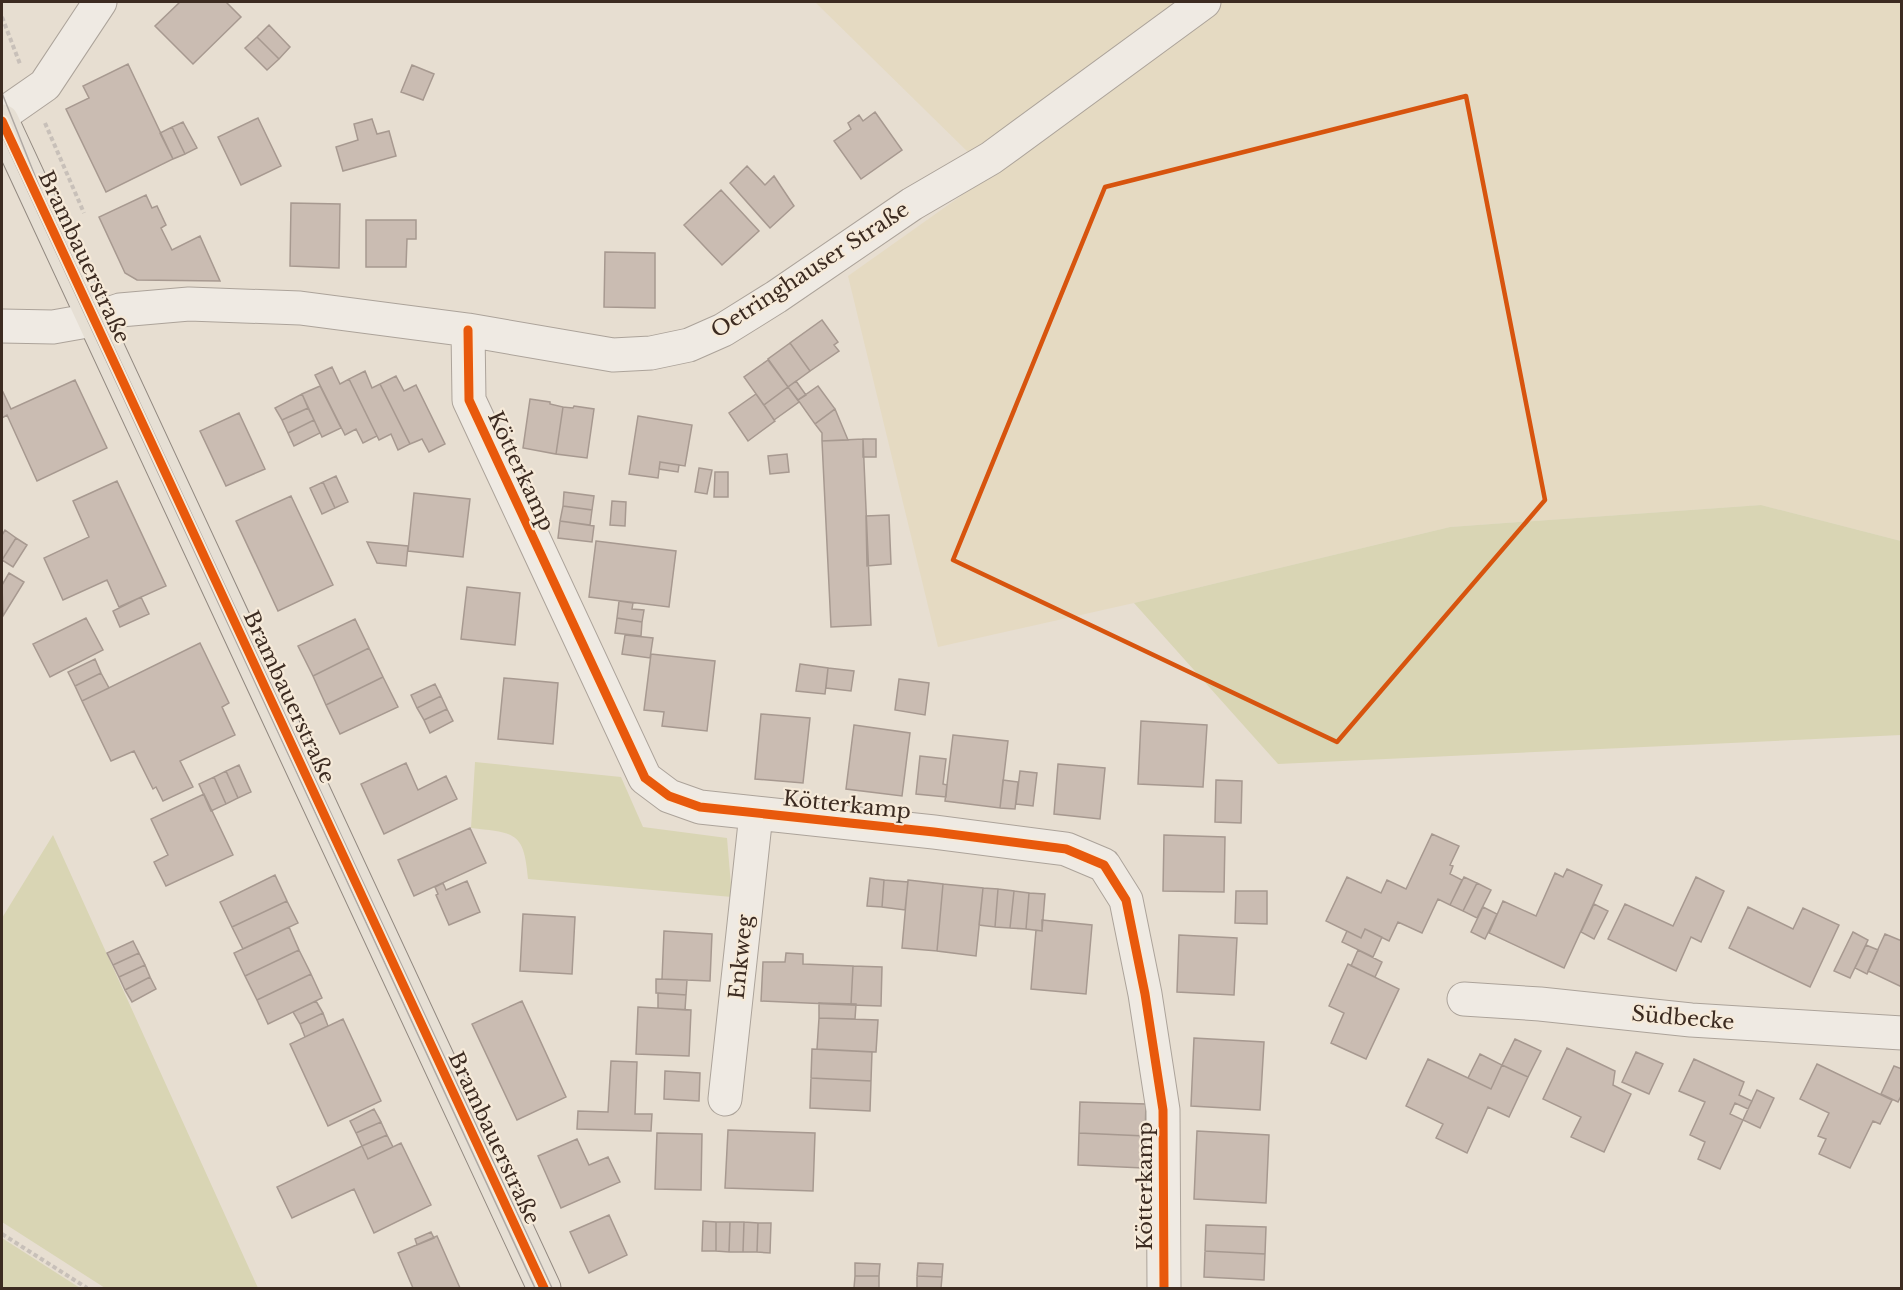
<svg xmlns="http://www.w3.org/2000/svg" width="1903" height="1290" font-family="'Libre Baskerville',serif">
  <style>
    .farmland { fill: #e5dac2 }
    .green { fill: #d9d5b4 }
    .building { fill: #cabcb2; stroke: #a79990; stroke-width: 1.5 }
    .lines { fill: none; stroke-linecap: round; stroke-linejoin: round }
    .minor-casing { stroke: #aca39a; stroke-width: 35 }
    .major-casing { stroke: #928980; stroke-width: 35 }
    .path { stroke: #c8c0b9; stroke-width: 4; stroke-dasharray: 4.5 3; stroke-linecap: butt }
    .minor { stroke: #efeae3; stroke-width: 33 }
    .major { stroke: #e6dfd4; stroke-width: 33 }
    .tram { stroke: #aea8a3; stroke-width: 1.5 }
    .cycleway-casing { stroke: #f6ead9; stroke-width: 13 }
    .cycleway { stroke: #e8590c; stroke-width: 9 }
    .marked { fill: none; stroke: #d7540e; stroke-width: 4.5; stroke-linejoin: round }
    .labels { text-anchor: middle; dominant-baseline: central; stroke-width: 4.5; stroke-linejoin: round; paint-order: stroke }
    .street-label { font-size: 21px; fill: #3c2b21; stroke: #f6ead9 }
  </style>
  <rect width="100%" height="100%" fill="#e7ded1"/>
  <path class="farmland" d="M815,2H1190L974,158Z
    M1204,2H1901V541L1761,505L1450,527L1134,603L938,647L848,276L982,181Z"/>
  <path class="green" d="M1761,505L1901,541V735L1278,764L1134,603L1450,527Z
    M475,762L621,777L643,827L727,838L732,897L528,879C524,831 515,833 471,828Z
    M53,835L258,1288H105L2,1222V918Z
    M2,1238L80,1288H2Z"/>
  <path class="building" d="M180,2H226L241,17L193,64L155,26Z
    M269,25L290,47L279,59L257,37Z
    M257,37L279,59L267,70L245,48Z
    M128,64L173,159L106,192L66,109L89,98L83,86Z
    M412,65L434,74L423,100L401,92Z
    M875,112L902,150L861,179L834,141L851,129L848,123L859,115L863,121Z
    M258,118L281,166L241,185L218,137Z
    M372,119L377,134L389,131L396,156L343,171L336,147L358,140L354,124Z
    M183,122L197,148L185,154L172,127Z
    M172,127L185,154L173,159L160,133Z
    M747,166L765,185L774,176L794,206L770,228L730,183Z
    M721,190L759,231L722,265L684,225Z
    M146,195L152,208L157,206L166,225L161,228L172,250L200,236L220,281L137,280L125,273L99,217Z
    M291,203L340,204L339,268L290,266Z
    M366,220H416V239H407L406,267H366Z
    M605,252L655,253V308L604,307Z
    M822,320L838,342L834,345L839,351L810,371L790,343Z
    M790,343L810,371L788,387L768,359Z
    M768,360L788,387L764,405L744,377Z
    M332,367L340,384L349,379L377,436L363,443L356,429L345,435L315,375Z
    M365,371L372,388L380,384L410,444L398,450L391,434L379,440L349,379Z
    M396,376L404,391L416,385L445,444L429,452L422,439L410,444L380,384Z
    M75,380L107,448L37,481L7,415L2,418V393L3,392L11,409Z
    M796,381L806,395L798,400L788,387Z
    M320,386L341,428L322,437L302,394Z
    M818,386L835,409L815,424L798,400Z
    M788,387L799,402L774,420L764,405Z
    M302,394L308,408L282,420L275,408Z
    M756,394L775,421L748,441L729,413Z
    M530,399L550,402V404L563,407L556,454L523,448Z
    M574,406L594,409L587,458L556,454L563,407L573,408Z
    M308,408L314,420L288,433L282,420Z
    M835,409L848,440L822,441V433L815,424Z
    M239,413L265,469L226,486L200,431Z
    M638,416L692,425L685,466L660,462L658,478L629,474Z
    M314,420L320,433L294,446L288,433Z
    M863,439L871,625L831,627L822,441Z
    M863,439H876V457H863Z
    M787,454L789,472L770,474L768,456Z
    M660,462L679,465L678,472L659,469Z
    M699,468L712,470L707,494L695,492Z
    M715,472H728V497H714Z
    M336,476L348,502L335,508L323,482Z
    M117,481L166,586L119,607L107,580L63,600L44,558L89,537L73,501Z
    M323,482L335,508L322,514L310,488Z
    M564,492L594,496L592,510L563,506Z
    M414,493L470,499L463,557L408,551Z
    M291,496L333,585L278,611L236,521Z
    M612,501L626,502L625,526L610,525Z
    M563,506L592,510L590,525L560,521Z
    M889,515L891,564L867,566L866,516Z
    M560,521L594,526L592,542L558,538Z
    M5,530L16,538L2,560V535Z
    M16,538L27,545L13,567L2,560Z
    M596,541L676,551L669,607L589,597Z
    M367,542L408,546L406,566L377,563Z
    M9,573L24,582L3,616L2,585Z
    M467,587L520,593L515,645L461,639Z
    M141,597L149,614L120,627L113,611Z
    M619,601L633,603L632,609L644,610L642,622L617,618Z
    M86,618L103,650L50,677L33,644Z
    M617,618L642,622L641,636L615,633Z
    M355,619L369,648L313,676L298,646Z
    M625,635L653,638L650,658L622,654Z
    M200,643L229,703L222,707L235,735L180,761L193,787L163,801L156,787L153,789L134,751L111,761L82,701Z
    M369,648L383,677L326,705L313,676Z
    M651,654L715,661L707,731L662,726L664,712L644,710Z
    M95,659L101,673L75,686L68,672Z
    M800,664L828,668L825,694L796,691Z
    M828,668L854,671L851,691L826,688Z
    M101,673L109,688L82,701L75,686Z
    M383,677L398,707L340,734L326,705Z
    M504,678L558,683L553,744L498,739Z
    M899,679L929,683L925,715L895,710Z
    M435,684L441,696L417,708L411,695Z
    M441,696L447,709L424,720L417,708Z
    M447,709L453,721L430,733L424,720Z
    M761,714L810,718L803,783L755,779Z
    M1141,721L1207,725L1203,787L1138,784Z
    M854,725L910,733L902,796L846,789Z
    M953,735L1008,741L1000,808L945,801Z
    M920,756L946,759L943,784L947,785L946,797L916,794Z
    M406,763L418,790L446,776L457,799L384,834L361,784Z
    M1058,764L1105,768L1100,819L1054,814Z
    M239,765L251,792L238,798L226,771Z
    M226,771L238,798L226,804L214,777Z
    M1020,771L1037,773L1033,806L1016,804Z
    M214,777L226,804L211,811L199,784Z
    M1003,780L1018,782L1015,809L1000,808Z
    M1216,780L1242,781L1241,823L1215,822Z
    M204,794L233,855L166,886L154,862L168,855L151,819Z
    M470,828L486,863L414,896L398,860Z
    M1432,834L1459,846L1450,865L1453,866L1450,874L1462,880L1450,905L1438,899L1422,933L1398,922L1389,941L1365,929L1361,938L1326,921L1347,877L1381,893L1387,880L1406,889Z
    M1164,835L1225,837L1224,892L1163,891Z
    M1567,869L1602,885L1564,968L1489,933L1503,901L1536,916L1555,873L1563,877Z
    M275,875L287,901L232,927L220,902Z
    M1464,877L1477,883L1463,911L1450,905Z
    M1696,877L1724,891L1701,942L1691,937L1676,971L1608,939L1625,904L1673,926Z
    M870,878L884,880L882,907L867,906Z
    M884,880L908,882L905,910L882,907Z
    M908,880L943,884L937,951L902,948Z
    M467,881L480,912L449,925L436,895L438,894L435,887L443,883L446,890Z
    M1477,883L1491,890L1477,918L1463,911Z
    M943,884L983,888L976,956L937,951Z
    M983,888L998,889L995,927L979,925Z
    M998,889L1014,891L1010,928L995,927Z
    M1014,891L1029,893L1026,929L1010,928Z
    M1236,891H1267V924L1235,923Z
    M1029,893L1045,894L1042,931L1026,929Z
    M287,901L298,923L243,949L232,927Z
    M1594,904L1608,911L1594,939L1581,932Z
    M1483,907L1497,914L1485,939L1471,932Z
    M1748,907L1793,929L1803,908L1839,925L1810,987L1729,948Z
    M523,914L575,917L572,974L520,971Z
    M1042,920L1092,925L1086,994L1031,989L1036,930L1042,931Z
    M289,927L299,950L245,976L234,953Z
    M1365,929L1382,937L1373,957L1342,942L1347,931L1361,938Z
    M664,931L712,934L710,981L662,979Z
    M1853,932L1868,940L1850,978L1834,971Z
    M1885,934L1902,941V987L1868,971Z
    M1179,935L1237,938L1234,995L1177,992Z
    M133,941L139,953L113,965L107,953Z
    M1866,945L1878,950L1867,974L1855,968Z
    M299,950L311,974L257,1000L245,976Z
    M1358,950L1382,962L1375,977L1351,966Z
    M139,953L145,965L119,977L113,965Z
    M786,953L803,954V964L853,966L851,1005L761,1001L763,962H785Z
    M1348,964L1399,989L1366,1059L1331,1043L1344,1013L1329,1006Z
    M145,965L150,977L125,990L119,977Z
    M853,966L882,967L881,1006L851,1005Z
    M311,974L322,998L268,1024L257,1000Z
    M150,977L156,989L132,1002L125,990Z
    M656,979L687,980L686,995L656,993Z
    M658,993L686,995L685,1010L658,1008Z
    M316,1001L323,1013L300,1024L293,1012Z
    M522,1001L566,1097L517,1120L472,1024Z
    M819,1003L856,1004L855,1019L819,1018Z
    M638,1007L691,1010L689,1056L636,1054Z
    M323,1013L328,1026L305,1037L300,1024Z
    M819,1018L878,1020L876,1052L817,1049Z
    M343,1019L381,1101L328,1126L290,1044Z
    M1194,1038L1264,1042L1260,1110L1191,1106Z
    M1515,1039L1541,1051L1528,1077L1502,1065Z
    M1567,1048L1615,1071L1613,1085L1631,1094L1604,1152L1571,1137L1581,1117L1543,1099Z
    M812,1049L872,1052L871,1081L811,1078Z
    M1636,1052L1663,1064L1649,1094L1622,1082Z
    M1480,1054L1502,1065L1491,1089L1468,1078Z
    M1428,1059L1491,1089L1502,1065L1528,1077L1509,1117L1488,1107L1467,1153L1436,1138L1443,1124L1406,1106Z
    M1694,1059L1744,1082L1739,1095L1752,1101L1748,1109L1735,1103L1730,1114L1743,1120L1720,1169L1698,1159L1705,1142L1690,1135L1705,1102L1679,1091Z
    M611,1061L637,1062L635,1114H652L651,1131L577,1129L578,1111L608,1112Z
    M1817,1064L1892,1100L1880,1124L1873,1121L1850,1168L1819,1154L1826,1139L1818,1136L1829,1113L1800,1099Z
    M1894,1066L1902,1069V1094L1898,1102L1881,1094Z
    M665,1071L700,1073L699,1101L664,1099Z
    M811,1078L871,1081L870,1111L810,1108Z
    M1757,1090L1774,1098L1760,1128L1743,1120Z
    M1080,1102L1146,1104L1145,1136L1079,1133Z
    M374,1109L381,1122L356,1133L350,1121Z
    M381,1122L387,1135L362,1146L356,1133Z
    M728,1130L815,1133L813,1191L725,1188Z
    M1197,1131L1269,1135L1266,1203L1194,1199Z
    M657,1133L702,1134L701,1190L655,1189Z
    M1079,1133L1145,1136L1143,1168L1078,1165Z
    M387,1135L393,1147L368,1159L362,1146Z
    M577,1139L589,1165L608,1157L620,1182L561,1208L538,1156Z
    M401,1143L431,1205L374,1233L354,1189L292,1218L277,1187L362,1146L368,1159Z
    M609,1215L627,1255L589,1273L570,1232Z
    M703,1221L716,1222V1251H702Z
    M716,1222H730L729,1252L716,1251Z
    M730,1222H744L743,1252H729Z
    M744,1222L758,1223L757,1252H743Z
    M758,1223H771L770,1253L757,1252Z
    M1206,1225L1266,1227L1265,1254L1205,1251Z
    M431,1232L434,1238L417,1245L415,1239Z
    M437,1236L460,1288H413L398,1253Z
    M1205,1251L1265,1254L1264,1280L1204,1277Z
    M855,1263L880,1264L879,1276H855Z
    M918,1263L943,1264L942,1277L917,1276Z
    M855,1276H879V1288H854Z
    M917,1276L942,1277L941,1288H917Z"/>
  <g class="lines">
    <defs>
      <path id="minor" d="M2,115L45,85L100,2
        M2,326L53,327L87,321L120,310L189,304L300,308L468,330L613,355L651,353L689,345L723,330L776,297L912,204L991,158L1204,2
        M468,330L469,400L645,778L669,796L700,807L934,832L1066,849L1104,865L1126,900L1145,994L1163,1110L1164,1288
        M1464,999L1540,1004L1691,1020L1902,1033
        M725,1099L756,814"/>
      <path id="major" d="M2,121L544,1288"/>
    </defs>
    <use href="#minor" class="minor-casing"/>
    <use href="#major" class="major-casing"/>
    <path class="path" d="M2,17L20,64
      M45,123L84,213
      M2,1234L87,1288"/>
    <use href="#minor" class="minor"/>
    <use href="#major" class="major"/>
    <path class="tram" d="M2,93L41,191L552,1288
      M2,135L535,1288"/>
    <defs>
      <path id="cycleway" d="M2,121L544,1288
        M468,330L469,400L645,778L669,796L700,807L934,832L1066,849L1104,865L1126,900L1145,994L1163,1110L1164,1288"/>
    </defs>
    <use href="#cycleway" class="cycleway-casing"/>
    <use href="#cycleway" class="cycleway"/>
  </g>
  <path class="marked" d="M1466,96L1545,500L1337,742L953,560L1105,187Z"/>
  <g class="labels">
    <g class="street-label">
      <text transform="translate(84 257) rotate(65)">Brambauerstraße</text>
      <text transform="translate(810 270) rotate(-33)">Oetringhauser Straße</text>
      <text transform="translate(521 471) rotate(65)">Kötterkamp</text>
      <text transform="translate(289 697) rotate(65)">Brambauerstraße</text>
      <text transform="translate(847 805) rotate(6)">Kötterkamp</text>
      <text transform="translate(741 957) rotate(-84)">Enkweg</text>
      <text transform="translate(1683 1018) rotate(5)">Südbecke</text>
      <text transform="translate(494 1138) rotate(65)">Brambauerstraße</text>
      <text transform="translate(1145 1186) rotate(-90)">Kötterkamp</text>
    </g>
  </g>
  <rect width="1903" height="1290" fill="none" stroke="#3c2b21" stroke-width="6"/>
</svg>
